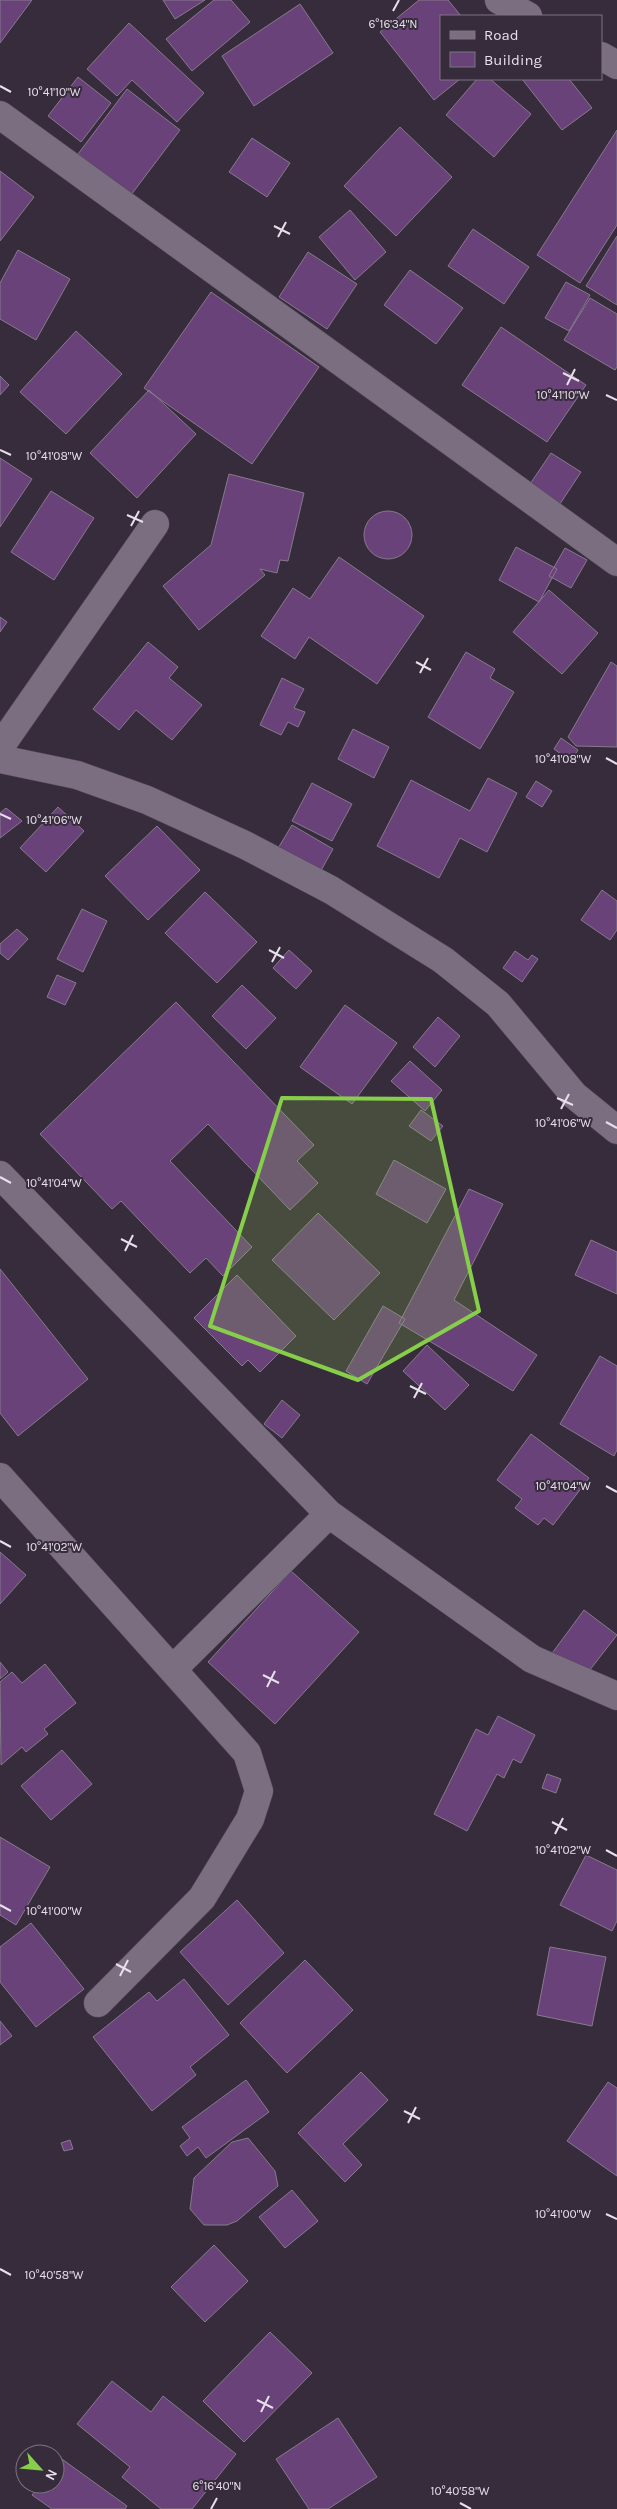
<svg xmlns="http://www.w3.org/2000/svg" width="617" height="2509" font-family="Karla,sans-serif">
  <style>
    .building { fill: #684278; stroke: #877a8d }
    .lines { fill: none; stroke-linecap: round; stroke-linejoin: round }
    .minor-casing { stroke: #524957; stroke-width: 29 }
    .minor { stroke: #7b6e81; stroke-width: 28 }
    .marked { fill: #87cf4a; fill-opacity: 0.2; stroke: #87cf4a; stroke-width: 4; stroke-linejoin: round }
    .ticks { fill: none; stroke: #e7dfea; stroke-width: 2 }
    .ticks-label { font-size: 12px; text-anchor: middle; fill: #e7dfea; stroke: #372c3c; stroke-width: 4; stroke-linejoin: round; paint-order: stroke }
  </style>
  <rect width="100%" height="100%" fill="#372c3c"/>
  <path class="building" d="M0,0H32L0,43Z
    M163,0H205L175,19Z
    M214,0H231L250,22L192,71L166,39Z
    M419,0H448L461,16H441V79H460L434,100L380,32Z
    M300,4L333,53L254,106L222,56Z
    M129,23L204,93L177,122L132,80L117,96L87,69Z
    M78,77L111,103L81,142L48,116Z
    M477,79H490L531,114L494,157L446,115Z
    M522,79H569L592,108L562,130Z
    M127,89L180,130L131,195L78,154Z
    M400,127L452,177L396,236L344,186Z
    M617,130V225L580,283L537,255Z
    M252,138L290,163L267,197L229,172Z
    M0,171L34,197L0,241Z
    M350,210L386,252L355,280L319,237Z
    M473,229L529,267L504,304L448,266Z
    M617,236V305L586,286Z
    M18,250L70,279L36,340L0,319V283Z
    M308,252L357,284L327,329L279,297Z
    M410,270L463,308L436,344L384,305Z
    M566,282L590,295L569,331L545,318Z
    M211,292L319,367L252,464L144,388Z
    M590,298L617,314V367L615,370L564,340Z
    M501,327L586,385L547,442L462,385Z
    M76,331L122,374L66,434L20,392Z
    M0,376L9,385L0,395Z
    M149,390L196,434L137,498L90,453Z
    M551,453L581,472L558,507L528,487Z
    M0,458L32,479L0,527Z
    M229,474L304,493L288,561L280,560L277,573L260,569L265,575L199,630L163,586L211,545Z
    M51,491L94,518L54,580L11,552Z
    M364 535a24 24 0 1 1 48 0a24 24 0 1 1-48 0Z
    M516,547L557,569L539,602L499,580Z
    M565,548L587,560L571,588L549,576Z
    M339,557L424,616L377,684L309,637L295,659L261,636L293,588L310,599Z
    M549,590L598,633L562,674L513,632Z
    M0,617L7,622L0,632Z
    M148,642L178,667L169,678L202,705L172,740L136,710L119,730L93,709Z
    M466,652L495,669L490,678L514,692L480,749L428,717Z
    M611,662L617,666V747L576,746L568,737Z
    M282,678L304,689L294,708L305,712L298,727L288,722L281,735L260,725Z
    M353,729L389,747L374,778L338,759Z
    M561,738L578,750L571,761L554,749Z
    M488,778L517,793L487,852L460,838L439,878L377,846L411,780L470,811Z
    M536,781L552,791L542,807L526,797Z
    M312,783L352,804L332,841L292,821Z
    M58,807L84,831L46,872L20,848Z
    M6,808L22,821L0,838V813Z
    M292,825L333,849L310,890L268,865Z
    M157,826L200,870L148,920L105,876Z
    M602,890L617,901V930L610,940L581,920Z
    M205,892L257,942L217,983L165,933Z
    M82,909L107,921L83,972L57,959Z
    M17,929L28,939L8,960L0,953V944Z
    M289,950L312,971L296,989L273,968Z
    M515,951L528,960L532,955L538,959L522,982L503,968Z
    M57,975L76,983L65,1005L47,997Z
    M242,985L276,1018L246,1049L212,1016Z
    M176,1002L314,1145L297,1161L318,1183L290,1210L208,1124L170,1161L252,1247L223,1276L206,1258L190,1273L121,1201L112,1209L40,1134Z
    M345,1005L397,1043L352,1104L300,1067Z
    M438,1017L460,1036L435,1067L413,1047Z
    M410,1061L442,1090L425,1111L391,1081Z
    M421,1110L443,1126L431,1141L409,1126Z
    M394,1160L446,1189L427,1223L376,1194Z
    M469,1189L503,1204L454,1300L537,1355L513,1391L399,1323Z
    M318,1213L380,1273L334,1320L272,1260Z
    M591,1240L617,1252V1294L575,1275Z
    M0,1269L88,1379L18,1436L0,1413Z
    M237,1275L296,1336L260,1372L248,1360L242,1366L194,1318Z
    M383,1306L405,1319L367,1384L346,1371Z
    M427,1345L469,1385L445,1410L403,1371Z
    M600,1356L617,1366V1450L614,1456L560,1424Z
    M282,1400L300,1415L282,1438L264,1424Z
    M531,1434L589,1478L553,1525L544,1518L538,1525L515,1508L522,1499L497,1480Z
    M0,1552L26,1575L0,1604Z
    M291,1571L359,1632L275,1724L208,1662Z
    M584,1610L617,1635L582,1680L550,1656Z
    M0,1662L8,1672L0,1679Z
    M45,1664L76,1703L44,1729L48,1734L26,1752L22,1747L1,1765L0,1682L12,1672L22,1683Z
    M498,1716L535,1735L521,1763L513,1759L504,1778L497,1774L467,1831L434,1814L476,1729L488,1735Z
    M62,1750L92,1784L51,1820L21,1786Z
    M547,1774L561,1779L556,1793L542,1788Z
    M0,1837L50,1867L16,1925L0,1915Z
    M586,1855L617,1870V1921L612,1931L560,1905Z
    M237,1900L284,1953L228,2005L180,1952Z
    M31,1923L84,1989L36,2027L0,1982V1947Z
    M550,1947L606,1957L592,2026L537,2015Z
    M305,1960L353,2010L287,2073L240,2023Z
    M184,1979L229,2035L190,2067L196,2075L152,2111L93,2037L149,1992L157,2001Z
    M0,2021L12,2036L0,2045Z
    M361,2072L388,2100L343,2144L362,2165L345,2182L298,2133Z
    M246,2080L269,2112L206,2158L198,2147L187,2156L180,2146L190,2138L182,2127Z
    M608,2082L617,2088V2176L567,2141Z
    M248,2138L275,2171L278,2186L237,2221L227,2225H204L190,2209L194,2178L232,2142Z
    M70,2140L73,2149L64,2151L61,2143Z
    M292,2190L318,2221L285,2248L259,2217Z
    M214,2245L248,2281L205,2322L171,2287Z
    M270,2332L312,2373L244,2442L203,2401Z
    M112,2381L151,2412L163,2396L236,2454L192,2509H161L122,2477L130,2467L77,2424Z
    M338,2418L377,2477L328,2509H309L276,2459Z
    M59,2457L127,2506L125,2509H52L32,2495L40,2484H55V2463Z"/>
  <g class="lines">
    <defs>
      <path id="minor" d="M499,0L528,16
        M601,56L617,65
        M0,115L617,562
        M0,747L155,524
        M0,759L77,775L147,800L245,845L331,890L443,960L498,1004L574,1095L617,1130
        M0,1175L329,1514
        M0,1477L247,1753L259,1791L250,1819L202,1898L98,2003
        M173,1669L329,1514L532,1659L617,1696"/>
    </defs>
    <use href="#minor" class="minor-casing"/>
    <use href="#minor" class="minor"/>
  </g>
  <path class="marked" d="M282,1098L431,1099L479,1311L358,1380L210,1326Z"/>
  <path class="ticks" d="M393,11L399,0M0,86L11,92M274,226L290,234M278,237L286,222M563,373L579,381M567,385L575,369M606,395L617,400M0,450L11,455M127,515L143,522M131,526L139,511M416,662L431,670M420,673L428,658M606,758L617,764M0,814L11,819M269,950L284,958M272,962L280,947M557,1098L573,1105M561,1109L569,1094M606,1122L617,1128M0,1177L11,1183M121,1239L137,1247M125,1251L133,1235M410,1386L426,1394M414,1398L422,1383M606,1486L617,1492M0,1541L11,1547M263,1675L279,1683M267,1687L275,1671M552,1822L567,1830M555,1834L563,1818M606,1850L617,1856M0,1905L11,1911M116,1964L131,1972M120,1976L128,1960M404,2111L420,2119M408,2123L416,2107M606,2214L617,2219M0,2269L11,2275M257,2400L273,2408M261,2412L269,2396M460,2503L471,2509M211,2509L217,2498"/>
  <g class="ticks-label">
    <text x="393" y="28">6°16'34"N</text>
    <text x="54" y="96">10°41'10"W</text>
    <text x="563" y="399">10°41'10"W</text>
    <text x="54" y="460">10°41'08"W</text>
    <text x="563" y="763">10°41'08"W</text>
    <text x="54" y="824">10°41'06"W</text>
    <text x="563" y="1127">10°41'06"W</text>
    <text x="54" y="1187">10°41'04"W</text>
    <text x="563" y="1490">10°41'04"W</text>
    <text x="54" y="1551">10°41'02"W</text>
    <text x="563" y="1854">10°41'02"W</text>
    <text x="54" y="1915">10°41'00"W</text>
    <text x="563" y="2218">10°41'00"W</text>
    <text x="54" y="2279">10°40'58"W</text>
    <text x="217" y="2490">6°16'40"N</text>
    <text x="460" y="2495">10°40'58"W</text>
  </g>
  <rect x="440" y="15" width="162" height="65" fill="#372c3c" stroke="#7d7482"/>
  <rect x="450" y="31" width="25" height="8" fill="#7b6e81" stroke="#7d7482"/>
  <text x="484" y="40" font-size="15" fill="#e7dfea">Road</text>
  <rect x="450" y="52" width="25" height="15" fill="#684278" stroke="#7d7482"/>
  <text x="484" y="65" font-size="15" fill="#e7dfea">Building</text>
  <g transform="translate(40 2469) rotate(117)"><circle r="24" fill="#372c3c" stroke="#7d7482"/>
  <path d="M0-4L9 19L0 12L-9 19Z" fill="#87cf4a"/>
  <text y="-8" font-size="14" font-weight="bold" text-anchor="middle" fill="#e7dfea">N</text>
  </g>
</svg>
